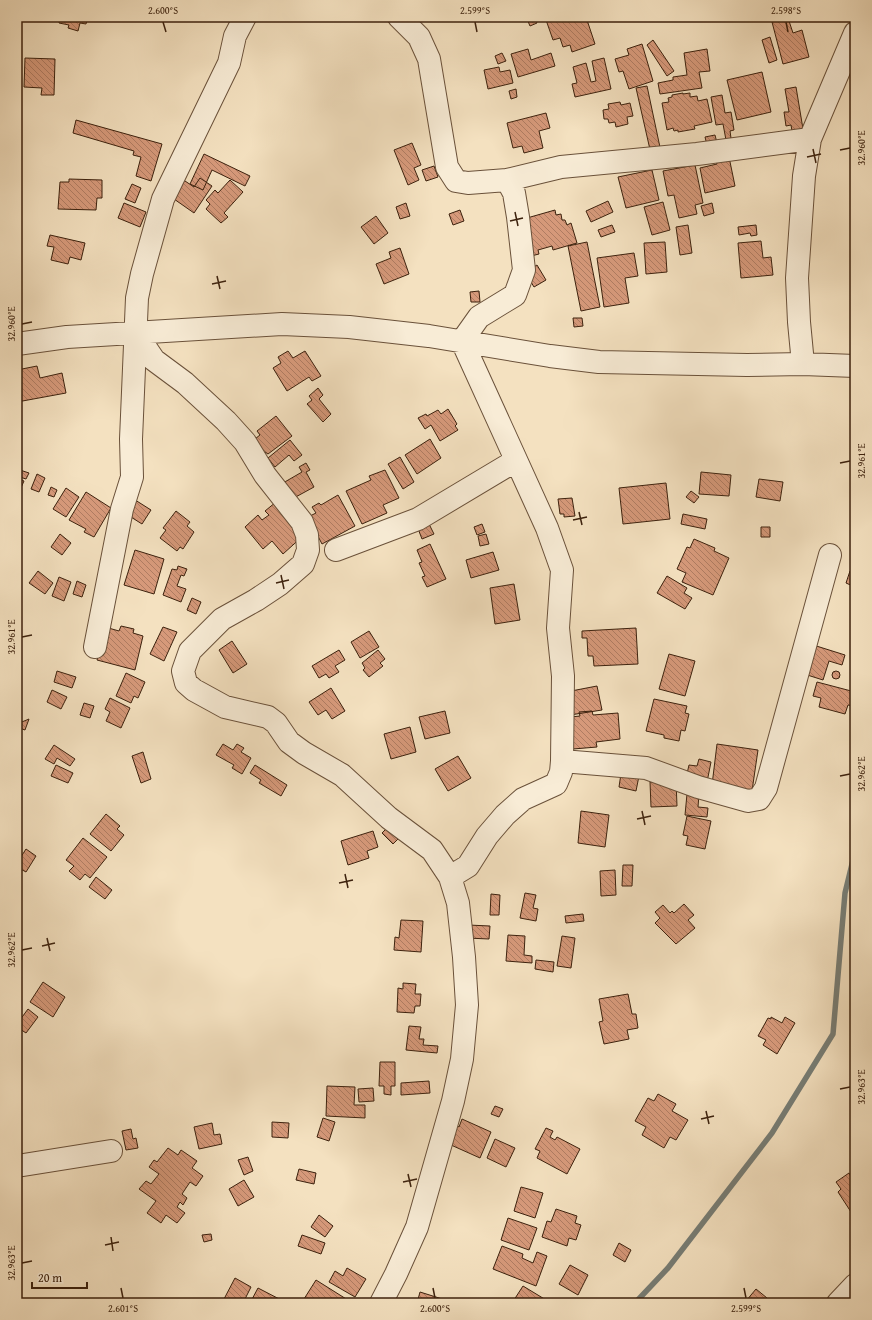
<svg xmlns="http://www.w3.org/2000/svg" width="872" height="1320" font-family="'Gentium Book Plus',serif">
  <style>
    .lines { fill: none; stroke-linecap: round; stroke-linejoin: round }
    .stream { stroke: #777d75; stroke-width: 5.5 }
    .building { fill: url(#building-back-hatch); stroke: #3c210d }
    .minor-casing { stroke: #6a513a; stroke-width: 24 }
    .minor { stroke: #f8ecd6; stroke-width: 22 }
    .ticks { fill: none; stroke: #3c210d; stroke-width: 1.5 }
    .neatline { fill: none; stroke: #3c210d; stroke-width: 1.5 }
    .ticks-label { font-size: 10px; text-anchor: middle; fill: #3c210d }
  </style>
  <defs>
    <pattern id="building-back-hatch" width="6" height="6" patternUnits="userSpaceOnUse"><rect width="6" height="6" fill="#d6997a"/><path d="M-1 5l2 2M0 0l6 6M5-1l2 2" fill="none" stroke="#af7c62"/></pattern>
  </defs>
  <rect width="100%" height="100%" fill="#f4e1c0"/>
  <filter id="stains"><feTurbulence type="fractalNoise" baseFrequency=".005" numOctaves="4"/><feColorMatrix values="0 0 0 0 .2 0 0 0 0 .09 0 0 0 0 .02 0 0 0 .5 -.17"/></filter>
  <radialGradient id="worn" r=".72"><stop offset=".6" stop-color="#630" stop-opacity="0"/><stop offset="1" stop-color="#630" stop-opacity=".3"/></radialGradient>
  <g class="lines">
    <path class="stream" d="M635,1303L668,1268L772,1133L833,1034L845,893L855,852"/>
  </g>
  <path class="building" d="M60,17H88L86,24L80,23L78,31L68,28L69,25L59,23Z
    M531,17H534L537,23L530,26L527,19Z
    M545,17H586L595,44L572,52L570,45L563,47L560,38L553,40Z
    M672,17H704L672,20Z
    M788,18L793,33L802,30L809,57L783,64L772,22Z
    M770,37L777,60L769,63L762,40Z
    M653,40L674,71L667,76L647,45Z
    M642,44L653,81L629,89L623,71L619,72L615,59L629,55L627,49Z
    M528,49L531,60L551,53L555,66L518,77L511,54Z
    M707,49L710,71L699,72L702,88L660,94L658,83L673,80V77L687,75L684,53Z
    M502,53L506,61L498,64L495,56Z
    M25,58L55,59L54,95H41L42,88L24,87Z
    M604,58L611,89L575,97L572,84L577,83L573,67L586,63L591,82L596,81L592,61Z
    M499,67L500,72L510,70L513,83L488,89L484,70Z
    M762,72L771,112L737,120L727,80Z
    M647,86L661,152L651,154L636,88Z
    M796,87L803,129L792,131L791,125L786,126L784,112H789L785,89Z
    M516,89L517,97L511,99L509,91Z
    M683,93V94L690,93V97L697,96L698,101L707,99L712,122L694,126L695,129L678,132V130L674,131L673,128L667,130L662,103L669,102L668,98L672,97V95Z
    M722,95L725,113L731,112L734,130L730,131L731,138L726,140L723,124L716,125L711,97Z
    M620,102L621,105L630,103L633,116L627,117L628,124L616,127L615,122L609,123L608,119H604L603,110L609,109L608,104Z
    M546,113L550,128L539,131L543,148L524,153L522,146L513,148L507,123Z
    M76,120L162,144L151,181L136,176L141,157L133,155L134,151L73,133Z
    M715,135L717,143L707,145L705,137Z
    M412,143L421,165L414,168L419,180L408,185L394,150Z
    M204,154L250,176L245,186L212,170L203,190L190,184Z
    M729,157L735,186L705,193L700,168L717,164L716,160Z
    M695,165L703,203L695,205L697,214L679,218L674,195L668,196L663,171Z
    M434,166L438,177L426,181L422,170Z
    M652,170L659,200L626,208L618,177Z
    M179,177L194,187L200,178L212,186L194,213L174,199L180,189L174,185Z
    M69,179L102,180V198H97L96,210L58,209L60,182H69Z
    M230,180L243,192L224,213L228,217L221,223L206,209L210,204L206,200L215,190L218,193Z
    M132,184L141,188L135,203L125,199Z
    M608,201L613,212L591,222L586,211Z
    M663,202L670,230L652,235L644,207Z
    M124,203L146,212L140,227L118,218Z
    M406,203L410,216L400,219L396,207Z
    M712,203L714,213L704,216L701,206Z
    M460,210L464,221L453,225L449,214Z
    M555,210L556,215L561,214L562,220H565L567,225L571,223L577,243L553,250L552,246L538,250L539,254L527,257V218Z
    M376,216L388,233L374,244L361,227Z
    M612,225L615,232L601,237L598,230Z
    M688,225L692,253L680,255L676,227Z
    M756,225L757,235L751,236L750,233L739,235L738,227Z
    M50,235L85,243L81,260L70,257L68,264L51,260L54,247L47,246Z
    M761,241L763,258L771,257L773,275L741,278L738,243Z
    M587,242L600,307L581,311L568,246Z
    M665,242L667,272L646,274L644,243Z
    M400,248L409,274L384,284L376,264L391,258L389,252Z
    M634,253L638,276L625,278L629,303L604,307L597,258Z
    M537,265L546,280L534,287L525,272Z
    M479,291L480,302H471L470,292Z
    M573,318H582L583,326L574,327Z
    M288,351L293,358L305,351L321,376L312,381L309,377L287,391L273,368L281,363L278,357Z
    M37,366L40,378L62,373L66,393L17,402V370Z
    M318,388L323,395L319,399L331,414L323,422L307,404L312,400L309,396Z
    M448,409L457,424L455,426L458,430L440,441L431,425L425,429L418,418L426,414L427,416L438,410L441,414Z
    M276,416L292,436L268,454L265,452L261,455L251,442L260,435L257,431Z
    M430,439L441,458L417,474L405,455Z
    M290,440L302,455L294,461L289,455L275,467L268,458Z
    M400,457L414,482L403,489L388,464Z
    M306,463L310,470L306,472L314,487L292,499L283,483L302,472L299,467Z
    M17,469L29,473L26,479L17,476Z
    M385,470L399,498L383,505L387,513L362,524L346,491L371,480L369,476Z
    M701,472L731,475L729,496L699,494Z
    M37,474L45,478L39,492L31,489Z
    M17,478L24,481L20,490L17,489Z
    M759,479L783,482L780,501L756,497Z
    M666,483L670,519L623,524L619,488Z
    M51,487L57,490L54,497L48,495Z
    M66,488L79,497L66,517L53,509Z
    M691,491L699,497L694,503L686,497Z
    M86,492L111,508L94,537L84,532L86,529L69,520Z
    M338,495L355,526L322,544L308,517L316,513L312,507L319,503L321,505Z
    M132,498L151,510L142,524L123,512Z
    M572,498L575,516L564,517V514H560L558,499Z
    M276,502L304,535L283,554L272,541L263,549L245,527L258,515L262,520L269,515L265,511Z
    M176,511L190,522L187,526L194,532L183,549L180,547L177,551L160,538L166,530L163,528Z
    M683,514L707,519L705,529L681,524Z
    M428,522L434,534L422,539L417,526Z
    M482,524L485,532L477,535L474,527Z
    M761,527H770V537H761Z
    M60,534L71,543L62,555L51,547Z
    M486,534L489,544L480,546L478,536Z
    M694,539L715,548L714,551L729,558L713,595L682,582L686,573L677,569L687,547L690,548Z
    M430,544L446,579L427,587L422,577L425,576L419,563L422,562L417,550Z
    M135,550L164,559L154,594L124,585Z
    M493,552L499,570L471,578L466,560Z
    M178,566L187,569L184,576L181,575L177,586L186,589L181,602L163,595L172,569L177,570Z
    M855,569V587L846,583L850,571L854,572Z
    M38,571L53,583L45,594L29,583Z
    M667,576L687,588L684,593L692,598L685,609L657,593Z
    M59,577L71,582L64,601L52,596Z
    M77,581L86,585L82,597L73,594Z
    M514,584L520,620L495,624L490,588Z
    M192,598L201,602L196,614L187,610Z
    M121,626L134,629L133,633L143,636L135,670L97,660L105,627L119,631Z
    M163,627L177,632L164,661L150,654Z
    M636,628L638,664L594,666L593,656H588L587,638H582V631Z
    M369,631L379,647L360,658L351,642Z
    M232,641L247,664L233,673L219,650Z
    M810,644L845,655L842,665L829,661L823,680L801,673Z
    M339,650L345,660L335,666L339,672L329,678L326,674L319,678L312,666Z
    M378,650L385,659L380,663L383,666L369,677L363,670L365,668L362,663Z
    M669,654L695,661L685,696L659,689Z
    M832 675a4 4 0 1 1 8 0a4 4 0 1 1-8 0Z
    M57,671L76,677L72,688L54,682Z
    M126,673L145,682L138,698L134,696L131,703L116,696Z
    M817,682L855,692L853,706L848,705L845,714L819,707L821,698L813,696Z
    M597,686L602,710L570,715L566,692Z
    M331,688L345,711L332,719L326,710L318,715L309,702Z
    M52,690L67,697L61,709L47,702Z
    M110,698L130,708L121,728L106,721L110,712L105,709Z
    M654,699L687,706L685,713L689,714L685,731L681,730L679,741L664,738V735L646,731Z
    M84,703L94,706L90,718L80,715Z
    M445,711L450,733L425,739L419,717Z
    M592,711L593,715L618,713L620,739L596,742L597,747L573,749L570,717L580,716L579,712Z
    M29,719L25,730L17,727V724Z
    M410,727L416,752L391,759L384,734Z
    M223,744L233,750L237,744L244,748L241,752L251,758L242,774L232,768L234,765L216,755Z
    M717,744L758,750L752,791L712,785Z
    M54,745L75,759L70,766L57,758L54,764L45,759Z
    M143,752L151,779L141,783L132,756Z
    M458,756L471,778L448,791L435,769Z
    M699,759L711,762L707,782L686,778L689,765L697,766Z
    M56,765L73,773L68,783L51,776Z
    M255,765L287,785L281,796L259,783L261,780L250,773Z
    M622,767L640,771L636,791L619,787Z
    M676,781L677,806L651,807L650,782Z
    M687,794H699L698,807L708,808L707,817L685,815Z
    M581,811L609,815L605,847L578,843Z
    M106,814L120,826L117,829L124,835L111,851L90,834Z
    M687,816L711,821L705,849L686,845L688,836L683,835Z
    M391,824L402,835L393,844L382,833Z
    M373,831L378,847L367,851L369,858L348,865L341,841Z
    M83,838L107,857L90,878L85,874L80,880L69,871L74,866L66,860Z
    M26,849L36,856L26,872L17,867V863Z
    M623,865H633L632,886H622Z
    M615,870L616,895L601,896L600,871Z
    M96,877L112,890L105,899L89,887Z
    M525,893L536,895L533,908L538,909L536,921L520,918Z
    M491,894L500,895L499,915H490Z
    M684,904L694,915L688,920L695,928L676,944L655,923L660,918L655,912L663,905L670,913L672,911L674,913Z
    M583,914L584,921L566,923L565,916Z
    M401,920L423,921L421,952L394,950L395,937L399,938Z
    M468,925L490,926L489,939L467,938Z
    M508,935L525,936L524,955L532,956V963L506,961Z
    M562,936L575,938L571,968L557,966Z
    M536,960L554,962L553,972L535,969Z
    M43,982L65,997L53,1017L30,1002Z
    M403,983L416,984L415,994H421L420,1006H415L414,1013L397,1012L398,988L403,989Z
    M628,994L632,1014H636L638,1028L627,1030L629,1039L604,1044L599,1022L603,1021L599,999Z
    M28,1009L38,1017L26,1033L17,1027V1024Z
    M771,1017L782,1023L785,1017L795,1023L777,1054L763,1045L766,1040L758,1036L768,1018L771,1019Z
    M409,1026L421,1027L419,1039H424L423,1045L438,1046L437,1053L406,1050Z
    M380,1062H395V1086H391V1095L384,1094V1086H379Z
    M429,1081L430,1093L401,1095V1083Z
    M327,1086L355,1087L354,1105H365V1118L326,1116Z
    M373,1088L374,1101L359,1102L358,1089Z
    M658,1094L676,1104L672,1111L688,1120L676,1140L670,1137L664,1148L642,1135L646,1127L635,1121L648,1098L654,1101Z
    M495,1106L503,1109L499,1117L491,1114Z
    M323,1118L335,1122L329,1141L317,1137Z
    M462,1119L491,1132L480,1158L451,1145L455,1135L452,1134L456,1125L459,1127Z
    M272,1122L289,1123L288,1138L272,1137Z
    M212,1123L214,1135L220,1134L222,1144L199,1149L194,1127Z
    M546,1128L553,1131L550,1137L555,1140L557,1137L580,1149L567,1174L537,1158L540,1151L535,1149Z
    M131,1129L133,1139L136,1138L138,1148L126,1150L122,1131Z
    M495,1139L515,1148L506,1167L487,1158Z
    M168,1148L178,1155L181,1150L197,1161L192,1168L203,1176L196,1186L190,1182L182,1194L187,1198L183,1205L180,1202L177,1207L185,1213L177,1223L166,1215L161,1223L147,1213L156,1201L139,1189L146,1181L151,1184L159,1174L149,1167L154,1160L157,1162Z
    M248,1157L253,1171L244,1175L238,1160Z
    M299,1169L316,1173L314,1184L296,1180Z
    M849,1173L852,1179L855,1177V1210L851,1212L838,1192L841,1189L836,1182Z
    M244,1180L254,1197L238,1206L229,1189Z
    M521,1187L543,1193L535,1218L514,1211Z
    M556,1209L577,1216L575,1223L581,1225L576,1240L569,1238L567,1246L542,1237L547,1221L551,1222Z
    M319,1215L333,1226L325,1237L311,1227Z
    M508,1218L537,1228L529,1250L501,1240Z
    M211,1234L212,1240L204,1242L202,1235Z
    M302,1235L325,1243L321,1254L298,1246Z
    M619,1243L631,1250L625,1262L613,1255Z
    M502,1246L523,1254L522,1258L533,1263L537,1252L547,1256L536,1286L493,1269Z
    M570,1265L588,1275L578,1295L559,1284Z
    M347,1268L366,1279L355,1297L329,1282L335,1271L343,1276Z
    M235,1278L251,1287L243,1303H232L224,1299Z
    M316,1280L351,1302V1303H308L304,1299Z
    M523,1286L551,1303H512Z
    M258,1288L287,1303H250Z
    M756,1289L767,1298L764,1301L767,1303H749L746,1301Z
    M420,1292L455,1303H417Z"/>
  <g class="lines">
    <defs>
      <path id="minor" d="M399,17L419,37L429,59L447,167L456,181L468,183L507,180
        M135,332L154,360L185,383L226,421L245,442L265,475L302,522L307,535L308,550L303,564L280,584L256,600L222,619L190,651L183,671L186,683L194,690L225,707L268,717L276,723L289,742L304,753L342,775L389,818L432,850L450,877L458,903L464,957L467,1005L462,1059L453,1101L417,1227L396,1274L381,1303
        M17,344L67,337L282,324L349,327L429,336L550,356L599,362L747,365L803,364L855,366
        M803,364L799,322L797,278L804,176L810,139L855,33
        M336,550L418,519L515,461
        M95,647L122,509L132,477L131,439L137,298L142,274L163,199L229,63L235,36L245,17
        M562,761L646,768L698,787L748,801L759,799L766,788L830,555
        M450,877L468,866L487,836L505,815L523,799L556,784L561,772L562,761L563,676L558,628L562,570L547,528L462,341L479,317L515,295L524,270L518,217L514,193L507,180L561,167L697,154L810,139
        M17,1166L111,1151
        M838,1303L855,1285"/>
    </defs>
    <use href="#minor" class="minor-casing"/>
    <use href="#minor" class="minor"/>
  </g>
  <path class="ticks" d="M163,22L166,32M475,22L477,32M786,22L788,32M813,149L816,163M840,150L850,148M807,157L821,154M515,212L518,226M510,221L523,218M217,276L220,289M212,284L226,281M22,324L32,322M840,463L850,461M579,512L582,525M573,520L587,517M281,575L284,589M276,583L289,580M22,637L32,635M840,776L850,774M642,811L645,825M637,819L651,816M345,874L348,888M339,883L353,880M47,938L50,951M42,946L55,943M22,950L32,948M840,1089L850,1087M706,1111L709,1124M701,1119L714,1116M408,1174L411,1187M403,1182L417,1179M111,1237L113,1251M105,1245L119,1242M22,1263L32,1261M121,1288L123,1298M433,1288L435,1298M744,1288L746,1298"/>
  <rect width="872" height="1320" fill="none" stroke="#f4e1c0" stroke-width="44"/>
  <path d="M32 1282v6h55v-6" fill="none" stroke="#3c210d" stroke-width="2"/>
  <text x="38" y="1282" font-size="12" fill="#3c210d" stroke="#f8ecd6" stroke-width="3" paint-order="stroke">20 m</text>
  <rect x="22" y="22" width="828" height="1276" class="neatline"/>
  <g class="ticks-label">
    <text x="163" y="14">2.600°S</text>
    <text x="475" y="14">2.599°S</text>
    <text x="786" y="14">2.598°S</text>
    <text transform="translate(861 148) rotate(-90)" y="4">32.960°E</text>
    <text transform="translate(11 324) rotate(-90)" y="4">32.960°E</text>
    <text transform="translate(861 461) rotate(-90)" y="4">32.961°E</text>
    <text transform="translate(11 637) rotate(-90)" y="4">32.961°E</text>
    <text transform="translate(861 774) rotate(-90)" y="4">32.962°E</text>
    <text transform="translate(11 950) rotate(-90)" y="4">32.962°E</text>
    <text transform="translate(861 1087) rotate(-90)" y="4">32.963°E</text>
    <text transform="translate(11 1263) rotate(-90)" y="4">32.963°E</text>
    <text x="123" y="1312">2.601°S</text>
    <text x="435" y="1312">2.600°S</text>
    <text x="746" y="1312">2.599°S</text>
  </g>
  <rect width="100%" height="100%" filter="url(#stains)"/>
  <rect width="100%" height="100%" fill="url(#worn)"/>
</svg>
